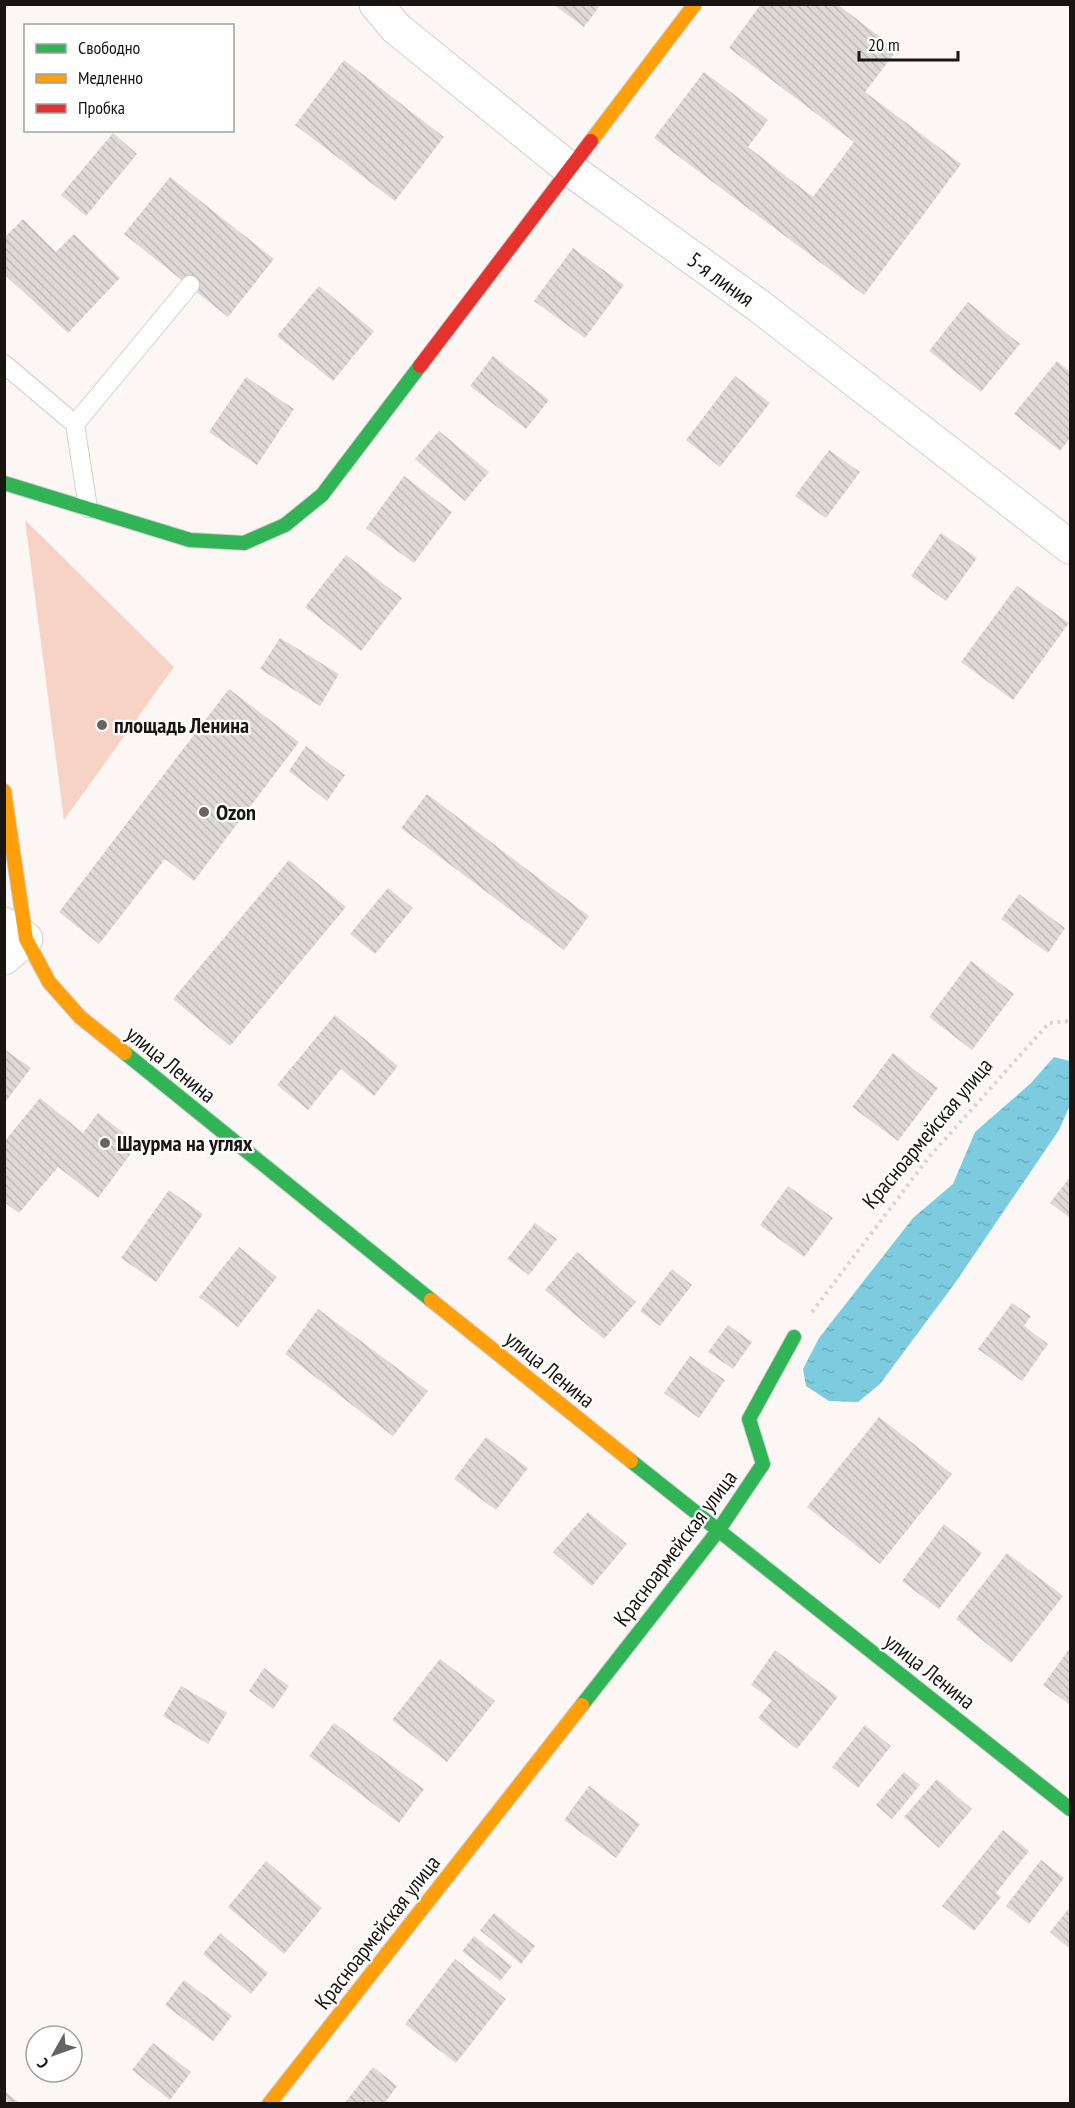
<svg xmlns="http://www.w3.org/2000/svg" width="1075" height="2108" font-family="'PT Sans Narrow',sans-serif">
  <style>
    .park { fill: #f7d3c5 }
    .water { fill: url(#water-ripples) }
    .building { fill: url(#building-back-hatch) }
    .lines { fill: none; stroke-linecap: round; stroke-linejoin: round }
    .lane-casing { stroke: #d3cecd; stroke-width: 20 }
    .street-casing { stroke: #d3cecd; stroke-width: 35 }
    .fast-casing { stroke: #d3cecd; stroke-width: 16 }
    .slow-casing { stroke: #d3cecd; stroke-width: 16 }
    .jam-casing { stroke: #d3cecd; stroke-width: 16 }
    .path { stroke: #d7d6d5; stroke-width: 4; stroke-dasharray: 3 4.5; stroke-linecap: butt }
    .lane { stroke: #fffefe; stroke-width: 18 }
    .street { stroke: #fffefe; stroke-width: 33 }
    .fast { stroke: #30b455; stroke-width: 14 }
    .slow { stroke: #ff9f0a; stroke-width: 14 }
    .jam { stroke: #e5322d; stroke-width: 14 }
    .poi-dot { fill: #686462; stroke: #fff; stroke-width: 2 }
    .labels { text-anchor: middle; dominant-baseline: central; stroke-width: 4.5; stroke-linejoin: round; paint-order: stroke }
    .street-label { font-size: 22px; fill: #191513; stroke: #fff }
    .poi-label { font-size: 22px; font-weight: bold; fill: #191513; stroke: #fff; text-anchor: start }
  </style>
  <defs>
    <pattern id="water-ripples" width="26" height="14" patternUnits="userSpaceOnUse" patternTransform="scale(1.5)"><rect width="26" height="14" fill="#7ccbdf"/><path d="M2 4q2-2 4 0t4 0M15 11q2-2 4 0t4 0" fill="none" stroke="#6badbe"/></pattern>
    <pattern id="building-back-hatch" width="6" height="6" patternUnits="userSpaceOnUse" patternTransform="scale(1.5)"><rect width="6" height="6" fill="#ded9d8"/><path d="M-1 5l2 2M0 0l6 6M5-1l2 2" fill="none" stroke="#beb9b8"/></pattern>
  </defs>
  <rect width="100%" height="100%" fill="#fcf7f5"/>
  <path class="park" d="M25,520L174,667L64,820Z"/>
  <path class="water" d="M1054,1057L1070,1061V1105L1059,1130L955,1283L880,1384L858,1402L829,1401L806,1386L803,1369L819,1338L913,1218L953,1184L975,1132L1031,1083Z"/>
  <path class="building" d="M553,4H601L584,27Z
    M761,4H837L897,50L865,92L961,164L864,295L654,138L704,72L768,120L748,147L813,197L854,142L729,48Z
    M344,60L444,137L395,201L295,125Z
    M113,133L137,154L86,216L61,195Z
    M170,177L274,259L228,317L124,234Z
    M23,219L56,252L74,234L120,278L68,333L4,274V238Z
    M573,248L624,285L585,338L534,301Z
    M319,286L374,331L333,381L277,336Z
    M968,302L1020,344L981,392L929,351Z
    M493,356L549,400L526,429L470,386Z
    M1057,361L1070,372V438L1060,451L1014,414Z
    M735,376L770,403L720,467L686,440Z
    M246,377L294,409L257,465L209,432Z
    M439,431L489,472L465,501L415,459Z
    M829,450L860,472L826,518L795,496Z
    M404,476L452,512L414,563L366,528Z
    M941,533L977,558L946,601L911,576Z
    M346,555L402,598L361,651L305,607Z
    M1017,586L1069,623L1013,700L961,662Z
    M280,638L339,674L320,706L260,669Z
    M229,689L299,742L194,881L165,859L99,944L59,912Z
    M306,746L345,775L327,801L289,771Z
    M427,794L589,916L564,950L401,828Z
    M289,860L346,907L230,1046L173,999Z
    M388,888L413,908L375,954L350,934Z
    M1019,894L1065,928L1048,953L1001,919Z
    M971,961L1014,994L972,1050L929,1017Z
    M335,1015L398,1066L374,1096L341,1069L308,1110L277,1085Z
    M4,1049L31,1068L4,1104Z
    M893,1053L938,1088L898,1141L852,1107Z
    M40,1098L83,1133L98,1113L138,1144L98,1198L58,1167L19,1213L4,1202V1142Z
    M1070,1177V1218L1050,1203Z
    M788,1186L833,1218L804,1257L760,1225Z
    M169,1190L203,1214L156,1282L121,1258Z
    M535,1223L557,1239L529,1275L507,1259Z
    M239,1247L277,1277L238,1327L199,1297Z
    M577,1252L636,1302L604,1339L545,1290Z
    M672,1269L692,1285L660,1326L640,1311Z
    M1012,1303L1031,1316L1024,1326L1048,1344L1022,1381L978,1349Z
    M318,1309L428,1391L393,1436L285,1354Z
    M728,1325L752,1342L733,1369L708,1352Z
    M690,1356L725,1380L699,1418L664,1393Z
    M879,1417L952,1474L880,1564L807,1507Z
    M486,1437L528,1468L496,1510L454,1479Z
    M588,1512L627,1544L592,1586L553,1552Z
    M944,1524L982,1553L939,1609L902,1581Z
    M1007,1553L1063,1596L1011,1663L956,1619Z
    M1070,1648V1705L1043,1685Z
    M775,1650L838,1697L797,1749L758,1718L772,1700L751,1685Z
    M440,1659L495,1701L447,1762L392,1720Z
    M264,1668L289,1686L273,1709L249,1691Z
    M181,1686L227,1713L208,1744L163,1716Z
    M334,1723L424,1789L399,1823L309,1756Z
    M865,1725L891,1746L858,1788L832,1767Z
    M904,1772L920,1785L892,1819L876,1805Z
    M937,1779L972,1809L939,1848L904,1817Z
    M589,1786L640,1824L616,1858L564,1820Z
    M1003,1830L1029,1851L996,1893L1001,1897L974,1931L942,1906Z
    M1041,1860L1064,1878L1029,1924L1006,1906Z
    M266,1861L322,1908L284,1954L228,1907Z
    M1070,1907V1949L1050,1932Z
    M494,1913L535,1946L521,1964L480,1930Z
    M220,1933L268,1973L251,1994L203,1954Z
    M474,1936L512,1966L500,1981L462,1951Z
    M455,1959L506,1999L456,2063L405,2024Z
    M184,1980L232,2016L213,2041L165,2005Z
    M153,2043L191,2072L170,2100L132,2070Z
    M373,2067L397,2086L384,2104H344Z
    M4,2090L18,2102L16,2104H4Z"/>
  <g class="lines">
    <defs>
      <path id="lane" d="M4,364L75,424
        M88,508L75,424L190,285"/>
      <path id="street" d="M376,4L396,28L571,170L759,306L1070,547
        M4,924L26,939L4,958"/>
      <path id="fast" d="M4,483L190,540L244,543L285,525L322,495L420,366
        M125,1053L431,1300
        M631,1461L1070,1809
        M582,1705L718,1531L763,1464L749,1419L794,1337"/>
      <path id="slow" d="M591,141L695,4
        M4,791L26,939L49,982L80,1017L125,1053
        M431,1300L631,1461
        M269,2104L582,1705"/>
      <path id="jam" d="M420,366L591,141"/>
    </defs>
    <use href="#lane" class="lane-casing"/>
    <use href="#street" class="street-casing"/>
    <use href="#fast" class="fast-casing"/>
    <use href="#slow" class="slow-casing"/>
    <use href="#jam" class="jam-casing"/>
    <path class="path" d="M812,1312L929,1157L1049,1023L1070,1021"/>
    <use href="#lane" class="lane"/>
    <use href="#street" class="street"/>
    <use href="#fast" class="fast"/>
    <use href="#slow" class="slow"/>
    <use href="#jam" class="jam"/>
  </g>
  <g class="poi-dot">
    <circle cx="102" cy="725" r="6"/>
    <circle cx="204" cy="812" r="6"/>
    <circle cx="105" cy="1143" r="6"/>
  </g>
  <g class="labels">
    <g class="street-label">
      <text transform="translate(721 279) rotate(36)">5-я линия</text>
      <text transform="translate(171 1064) rotate(39)">улица Ленина</text>
      <text transform="translate(927 1133) rotate(-50)">Красноармейская улица</text>
      <text transform="translate(550 1369) rotate(39)">улица Ленина</text>
      <text transform="translate(675 1548) rotate(-53)">Красноармейская улица</text>
      <text transform="translate(930 1671) rotate(38)">улица Ленина</text>
      <text transform="translate(377 1932) rotate(-52)">Красноармейская улица</text>
    </g>
    <g class="poi-label">
      <text x="114" y="725">площадь Ленина</text>
      <text x="216" y="812">Ozon</text>
      <text x="117" y="1143">Шаурма на углях</text>
    </g>
  </g>
  <rect width="1075" height="2108" fill="none" stroke="#191513" stroke-width="12"/>
  <rect x="24" y="24" width="210" height="108" fill="#ffffff" stroke="#a3a1a1" stroke-width="1.5"/>
  <rect x="36" y="44" width="30" height="9" fill="#30b455" stroke="#a3a1a1" stroke-width="1.5"/>
  <text x="78" y="54" font-size="18" fill="#191513">Свободно</text>
  <rect x="36" y="74" width="30" height="9" fill="#ff9f0a" stroke="#a3a1a1" stroke-width="1.5"/>
  <text x="78" y="84" font-size="18" fill="#191513">Медленно</text>
  <rect x="36" y="104" width="30" height="9" fill="#e5322d" stroke="#a3a1a1" stroke-width="1.5"/>
  <text x="78" y="114" font-size="18" fill="#191513">Пробка</text>
  <g transform="translate(54 2054) rotate(230)"><circle r="28" fill="#ffffff" stroke="#a3a1a1" stroke-width="1.5"/>
  <path d="M0-4.5L10 22L0 15L-10 22Z" fill="#686462"/>
  <text y="-9" font-size="16" font-weight="bold" text-anchor="middle" fill="#191513">С</text>
  </g>
  <path d="M859 51v9h99v-9" fill="none" stroke="#191513" stroke-width="3"/>
  <text x="868" y="51" font-size="18" fill="#191513" stroke="#ffffff" stroke-width="4.5" paint-order="stroke">20 m</text>
</svg>
